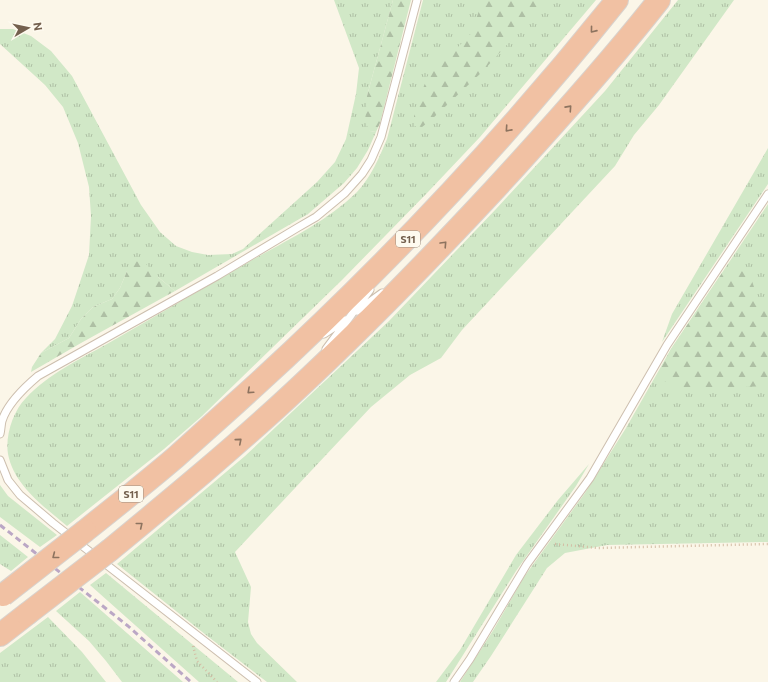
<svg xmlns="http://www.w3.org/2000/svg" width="768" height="682" font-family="Commissioner,sans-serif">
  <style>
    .grass { fill: url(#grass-tufts) }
    .forest { fill: url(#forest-firs) }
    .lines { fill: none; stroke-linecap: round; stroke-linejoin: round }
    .lane-casing { stroke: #cdbfaf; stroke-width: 9 }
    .highway-casing { stroke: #d8d2cd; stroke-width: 24 }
    .path { stroke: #d4bda4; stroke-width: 2.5; stroke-dasharray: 1 3; stroke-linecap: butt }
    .lane { stroke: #fff; stroke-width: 7 }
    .highway { stroke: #f1c1a3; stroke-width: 22 }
    .rail { stroke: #bba7c5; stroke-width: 3; stroke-dasharray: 6 4; stroke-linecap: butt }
    .highway-bridge-casing { stroke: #d8d2cd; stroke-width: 24; stroke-linecap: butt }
    .highway-bridge { stroke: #f1c1a3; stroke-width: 22 }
    .oneway { stroke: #8d735f }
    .labels { text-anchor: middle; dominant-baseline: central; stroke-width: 3; stroke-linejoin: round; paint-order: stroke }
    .shield { fill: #fefaef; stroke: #9d8e7e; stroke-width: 1 }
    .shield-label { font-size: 10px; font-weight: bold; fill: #74604e }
  </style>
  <defs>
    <pattern id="grass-tufts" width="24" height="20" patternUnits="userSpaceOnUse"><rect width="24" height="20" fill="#d1e8c7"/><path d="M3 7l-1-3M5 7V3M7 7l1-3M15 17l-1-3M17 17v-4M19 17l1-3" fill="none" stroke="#aebfa4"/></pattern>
    <pattern id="forest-firs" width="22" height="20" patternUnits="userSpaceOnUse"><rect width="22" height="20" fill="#d1e8c7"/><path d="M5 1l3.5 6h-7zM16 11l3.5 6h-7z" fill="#aebfa4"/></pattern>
  </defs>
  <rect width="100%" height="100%" fill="#fbf6e8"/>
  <path class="grass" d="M334,0H393L367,96L370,131L376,132L368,150L357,168L344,183L308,214L175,291L158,277L127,271L120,288L112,299L93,307L81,319L69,338L41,353L55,339L72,306L89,255L91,216L89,187L78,143L63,107L45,85L0,44V29H13L31,36L51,51L72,76L141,205L160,232L176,246L192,252L208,255L232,254L243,249L317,182L335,162L346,139L356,94L359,68Z
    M423,0H596L480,137L428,192L342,280L202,416L164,449L67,526C45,507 14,486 8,454C5,436 13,411 26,398C47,375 80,359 107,344C154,317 200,290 247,263C285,241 325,223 357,192C371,177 379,158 387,139Z
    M678,0H734L659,105L634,135L615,166L462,330L441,358L410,375L371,407L235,552L251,587L248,622L251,634L257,643L297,682H267L206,635L117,564L245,456L389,321L496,209L605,91Z
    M768,148V184L662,342L672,314Z
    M768,204V542L607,545L565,553L547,568L491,656L473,682H460L494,629L524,577L585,493L626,428L671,349Z
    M589,464L576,486L516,571L446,682H436L460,650L516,555L558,500Z
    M0,485L8,496L57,535L40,547L0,517Z
    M0,535L28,557L11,571L0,564Z
    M106,573L238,682H199L90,585Z
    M80,592L183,682H122L106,661L89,641L56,611Z
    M48,617L82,652L106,682H0V653Z"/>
  <path class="forest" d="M393,0H411L380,123L376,132L370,131L365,122L367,96Z
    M481,0H548L482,72L431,120L422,127L414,126V112L432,65L443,51L458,47L470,35L479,11Z
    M133,261L144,262L158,277L175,291L81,343L31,372L32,367L41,353L69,338L81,319L93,307L112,299L120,288L127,271Z
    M741,270L751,278L758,299L768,312V386L677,389L661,379L659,372L671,349L722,273Z"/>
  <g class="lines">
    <defs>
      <path id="lane" d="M357,311L382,293
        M324,334L345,320
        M326,349L370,290
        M0,434C1,430 1,425 2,421C7,404 25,387 38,376L217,276L297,228L316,217L345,193L362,174L371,160L381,137L417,0
        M0,460L8,480L20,495L53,523L257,682
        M454,682L470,659L527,564L590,478L667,345L768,194"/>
      <path id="highway" d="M85,531C116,506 147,482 176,457C196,439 216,421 235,404C374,279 501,145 617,0
        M110,550C172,499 235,447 294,392C364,327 430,259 495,189C551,128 607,66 659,0
        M0,635L27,614"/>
    </defs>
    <use href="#lane" class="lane-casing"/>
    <use href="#highway" class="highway-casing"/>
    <path class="path" d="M555,544L598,548L768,544
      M193,646L197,661L217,682"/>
    <use href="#lane" class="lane"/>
    <use href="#highway" class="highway"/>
    <path class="rail" d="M0,525L128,626L191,682"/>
    <defs>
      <path id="highway-bridge" d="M3,595L85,531
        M27,614L110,550"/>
    </defs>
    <use href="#highway-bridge" class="highway-bridge-casing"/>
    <use href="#highway-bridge" class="highway-bridge"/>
  </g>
  <defs><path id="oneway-chevron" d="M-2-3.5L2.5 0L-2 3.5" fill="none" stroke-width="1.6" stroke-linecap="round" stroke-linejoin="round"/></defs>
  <g class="oneway">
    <use href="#oneway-chevron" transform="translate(593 30) rotate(129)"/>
    <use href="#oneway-chevron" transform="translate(569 108) rotate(-48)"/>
    <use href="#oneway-chevron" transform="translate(508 129) rotate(132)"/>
    <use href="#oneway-chevron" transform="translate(444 244) rotate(-47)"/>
    <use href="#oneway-chevron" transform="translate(250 391) rotate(138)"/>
    <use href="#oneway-chevron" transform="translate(239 441) rotate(-41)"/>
    <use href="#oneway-chevron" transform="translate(140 525) rotate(-39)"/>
    <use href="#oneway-chevron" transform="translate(55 556) rotate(142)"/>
  </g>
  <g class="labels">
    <g class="shield">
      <rect x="396" y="231" width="24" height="16" rx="3"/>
      <rect x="119" y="486" width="24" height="16" rx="3"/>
    </g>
    <g class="shield-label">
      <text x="408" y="239">S11</text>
      <text x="131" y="494">S11</text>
    </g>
  </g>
  <g transform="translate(28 28) rotate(81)" stroke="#fefaef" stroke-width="3" paint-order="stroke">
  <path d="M0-3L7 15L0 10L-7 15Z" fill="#74604e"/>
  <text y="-6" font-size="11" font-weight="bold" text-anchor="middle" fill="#74604e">N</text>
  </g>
</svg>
